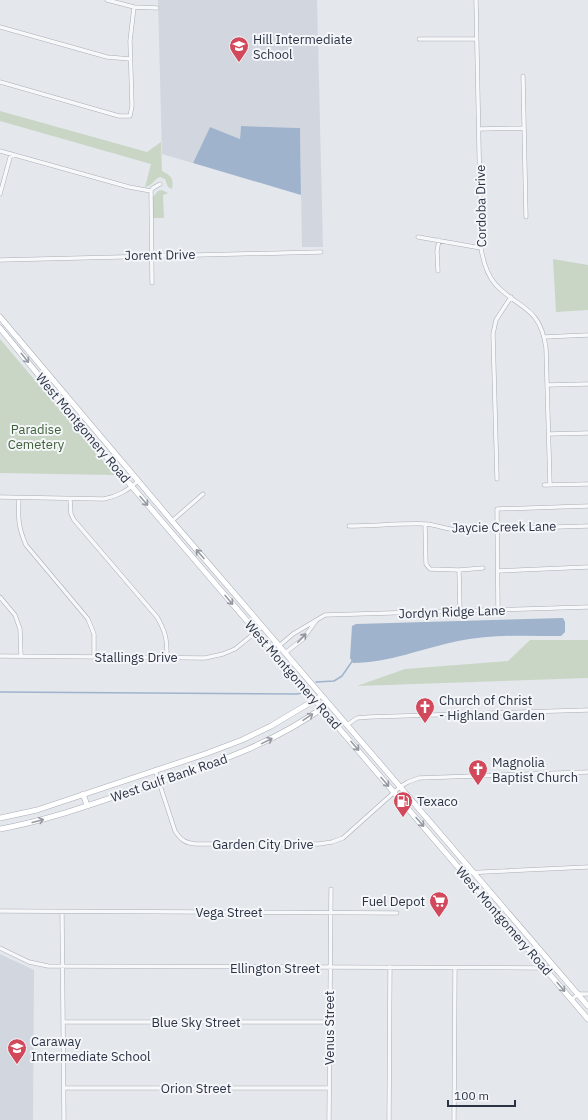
<svg xmlns="http://www.w3.org/2000/svg" width="588" height="1120" font-family="'IBM Plex Sans',sans-serif">
  <style>
    .built { fill: #d2d6de }
    .green { fill: #c9d6c5 }
    .water { fill: #9fb4cc }
    .lines { fill: none; stroke-linecap: round; stroke-linejoin: round }
    .stream { stroke: #9fb4cc; stroke-width: 1.5 }
    .street-casing { stroke: #a9aeb7; stroke-width: 4.5 }
    .secondary-casing { stroke: #a9aeb7; stroke-width: 6 }
    .street { stroke: #f7f8fa; stroke-width: 3.5 }
    .secondary { stroke: #fff; stroke-width: 5 }
    .oneway { stroke: #959aa2 }
    .oneway2 { stroke: #9196a0 }
    .labels { text-anchor: middle; dominant-baseline: central; stroke-width: 4; stroke-linejoin: round; paint-order: stroke }
    .poi-label { font-size: 13px; fill: #2b3445; stroke: #f4f6f9; text-anchor: start }
    .street-label { font-size: 13px; fill: #2b3445; stroke: #f4f6f9 }
    .park-label { font-size: 13px; fill: #3f6138; stroke: #f4f6f9 }
  </style>
  <rect width="100%" height="100%" fill="#e4e7ec"/>
  <path class="built" d="M158,0H317L323,247H302L300,128L241,126L240,139L210,127L193,163L162,154Z
    M0,954L34,970L33,1120H0Z"/>
  <path class="green" d="M0,111L147,152L161,142L162,171C171,175 174,179 172,189L168,187L165,179L160,177C154,179 152,186 145,187L151,164L0,121Z
    M162,190L168,193L163,195L164,218H153V197L158,191Z
    M553,259L588,265V310L556,312Z
    M0,339L115,475L0,473Z
    M530,640H588V678L357,686L405,669L508,661Z"/>
  <path class="water" d="M241,126L300,128L301,195L193,163L210,127L240,139Z
    M563,618L565,622V632L561,636C527,636 492,634 458,641C423,648 389,663 353,663L350,658L352,626L356,624Z"/>
  <g class="lines">
    <path class="stream" d="M316,682L334,681L342,676L353,660
      M0,692L297,694L302,693"/>
    <defs>
      <path id="street" d="M107,0L134,7L157,8
        M476,0L481,248C483,261 487,275 496,285C520,310 540,306 546,348L550,485
        M0,27L107,57L130,59
        M419,39H477
        M523,76L526,217
        M0,82L119,116H130L132,106L130,41L134,7
        M479,129L524,128
        M0,151L129,187L151,191
        M0,194L11,154
        M418,237L481,248
        M0,260L321,252
        M438,271L437,251L439,240
        M152,283L151,191L153,188L160,184
        M544,337L588,335
        M547,385L588,384
        M549,434L588,433
        M497,479L493,334L496,320L511,297
        M544,485L588,484
        M0,497L104,499C118,496 127,491 138,481
        M19,498C18,517 18,527 26,545L88,619L94,634V657
        M70,499L71,514L74,520L157,617C166,632 167,640 167,657
        M172,521L203,494
        M425,524L426,564L430,569L459,570L483,568
        M349,526C374,526 400,523 426,524C438,525 447,530 459,530L588,526
        M459,570L460,611
        M498,571L588,567
        M0,597L15,615L20,629L21,656
        M498,610L497,509L588,506
        M279,646L293,634L325,615L588,607
        M285,653L303,639L316,621
        M0,656L205,658L223,654L235,649L262,627
        M347,725L357,718L369,717L588,710
        M155,770L175,831C181,840 185,843 196,844H319L332,842L343,838L400,787L408,782L419,778L588,772
        M463,873L588,867
        M0,911L397,913
        M62,912L64,1120
        M0,948L29,962L48,966L545,968L554,967
        M571,1000L578,994H588
        M63,1022H330
        M64,1088H329
        M329,1120L331,889
        M389,1120L390,967
        M454,1120L455,968"/>
      <path id="secondary" d="M0,317L172,521L588,1006
        M0,328L81,427L588,1019
        M83,794L87,805
        M0,818L37,810L205,754L242,740L271,726L318,698
        M0,829C46,821 90,805 134,790C200,768 268,748 325,706"/>
    </defs>
    <use href="#street" class="street-casing"/>
    <use href="#secondary" class="secondary-casing"/>
    <use href="#street" class="street"/>
    <use href="#secondary" class="secondary"/>
  </g>
  <defs><path id="oneway-shaft" d="M-6 0H5M1.5-3L5.5 0L1.5 3" fill="none" stroke-width="1.6" stroke-linecap="round" stroke-linejoin="round"/></defs>
  <g class="oneway">
    <use href="#oneway-shaft" transform="translate(25 358) rotate(51)"/>
    <use href="#oneway-shaft" transform="translate(144 501) rotate(49)"/>
    <use href="#oneway-shaft" transform="translate(200 554) rotate(-131)"/>
    <use href="#oneway-shaft" transform="translate(229 600) rotate(49)"/>
    <use href="#oneway-shaft" transform="translate(308 717) rotate(-34)"/>
    <use href="#oneway-shaft" transform="translate(267 741) rotate(-26)"/>
    <use href="#oneway-shaft" transform="translate(355 746) rotate(49)"/>
    <use href="#oneway-shaft" transform="translate(385 782) rotate(49)"/>
    <use href="#oneway-shaft" transform="translate(38 821) rotate(-15)"/>
    <use href="#oneway-shaft" transform="translate(420 822) rotate(49)"/>
    <use href="#oneway-shaft" transform="translate(561 987) rotate(50)"/>
  </g>
  <use class="oneway2" href="#oneway-shaft" transform="translate(302 638) rotate(-46)"/>
  <defs>
    <symbol id="school-pin" viewBox="-11 -11 22 30"><path d="M0 17L-7.5 6A9.5 9.5 0 1 1 7.5 6Z" fill="#d1495b" stroke="#f4f6f9"/><path d="M0-5L7-2L0 1L-7-2ZM-4 1L0 2.5L4 1V4Q0 6-4 4Z" fill="#fff"/></symbol>
    <symbol id="church-pin" viewBox="-11 -11 22 30"><path d="M0 17L-7.5 6A9.5 9.5 0 1 1 7.5 6Z" fill="#d1495b" stroke="#f4f6f9"/><path d="M-1.2-6h2.4v3.5h3.3v2.4h-3.3V6h-2.4V-.1h-3.3v-2.4h3.3Z" fill="#fff"/></symbol>
    <symbol id="fuel-pin" viewBox="-11 -11 22 30"><path d="M0 17L-7.5 6A9.5 9.5 0 1 1 7.5 6Z" fill="#d1495b" stroke="#f4f6f9"/><path d="M-5.5-6h7V0h2V4h1.3V-2.5L3-4.5l.8-.8L6-3V5H2.5V1h-1V6h-7ZM-4.2-4.7v3.2H.2V-4.7Z" fill="#fff"/></symbol>
    <symbol id="supermarket-pin" viewBox="-11 -11 22 30"><path d="M0 17L-7.5 6A9.5 9.5 0 1 1 7.5 6Z" fill="#d1495b" stroke="#f4f6f9"/><path d="M-6-5.5h2.5l.6 2H6L4.5 2H-2.5L-4.4-4H-6ZM-1.5 3.2a1.3 1.3 0 1 0 .1 0ZM3 3.2a1.3 1.3 0 1 0 .1 0Z" fill="#fff"/></symbol>
  </defs>
  <g fill-rule="evenodd">
    <use href="#school-pin" x="228" y="35" width="22" height="30"/>
    <use href="#church-pin" x="414" y="696" width="22" height="30"/>
    <use href="#church-pin" x="467" y="758" width="22" height="30"/>
    <use href="#fuel-pin" x="392" y="790" width="22" height="30"/>
    <use href="#supermarket-pin" x="428" y="890" width="22" height="30"/>
    <use href="#school-pin" x="6" y="1037" width="22" height="30"/>
  </g>
  <g class="labels">
    <g class="poi-label">
      <text x="253" y="39">Hill Intermediate<tspan x="253" dy="15">School</tspan></text>
      <text x="439" y="700">Church of Christ<tspan x="439" dy="15">- Highland Garden</tspan></text>
      <text x="492" y="762">Magnolia<tspan x="492" dy="15">Baptist Church</tspan></text>
      <text x="417" y="801">Texaco</text>
      <text x="425" y="901" text-anchor="end">Fuel Depot</text>
      <text x="31" y="1041">Caraway<tspan x="31" dy="15">Intermediate School</tspan></text>
    </g>
    <g class="street-label">
      <text transform="translate(481 206) rotate(-91)">Cordoba Drive</text>
      <text transform="translate(160 255) rotate(-1)">Jorent Drive</text>
      <text transform="translate(83 428) rotate(50)">West Montgomery Road</text>
      <text transform="translate(504 527) rotate(-1)">Jaycie Creek Lane</text>
      <text transform="translate(452 612) rotate(-2)">Jordyn Ridge Lane</text>
      <text x="136" y="657">Stallings Drive</text>
      <text transform="translate(293 675) rotate(49)">West Montgomery Road</text>
      <text transform="translate(169 778) rotate(-19)">West Gulf Bank Road</text>
      <text x="263" y="844">Garden City Drive</text>
      <text x="229" y="912">Vega Street</text>
      <text transform="translate(504 921) rotate(49)">West Montgomery Road</text>
      <text x="275" y="968">Ellington Street</text>
      <text x="196" y="1022">Blue Sky Street</text>
      <text transform="translate(329 1028) rotate(-90)">Venus Street</text>
      <text x="196" y="1088">Orion Street</text>
    </g>
    <g class="park-label">
      <text x="36" y="429">Paradise<tspan x="36" dy="15">Cemetery</tspan></text>
    </g>
  </g>
  <path d="M448 1100v6h67v-6" fill="none" stroke="#2b3445" stroke-width="2"/>
  <text x="454" y="1100" font-size="12" fill="#2b3445" stroke="#f4f6f9" stroke-width="3" paint-order="stroke">100 m</text>
</svg>
